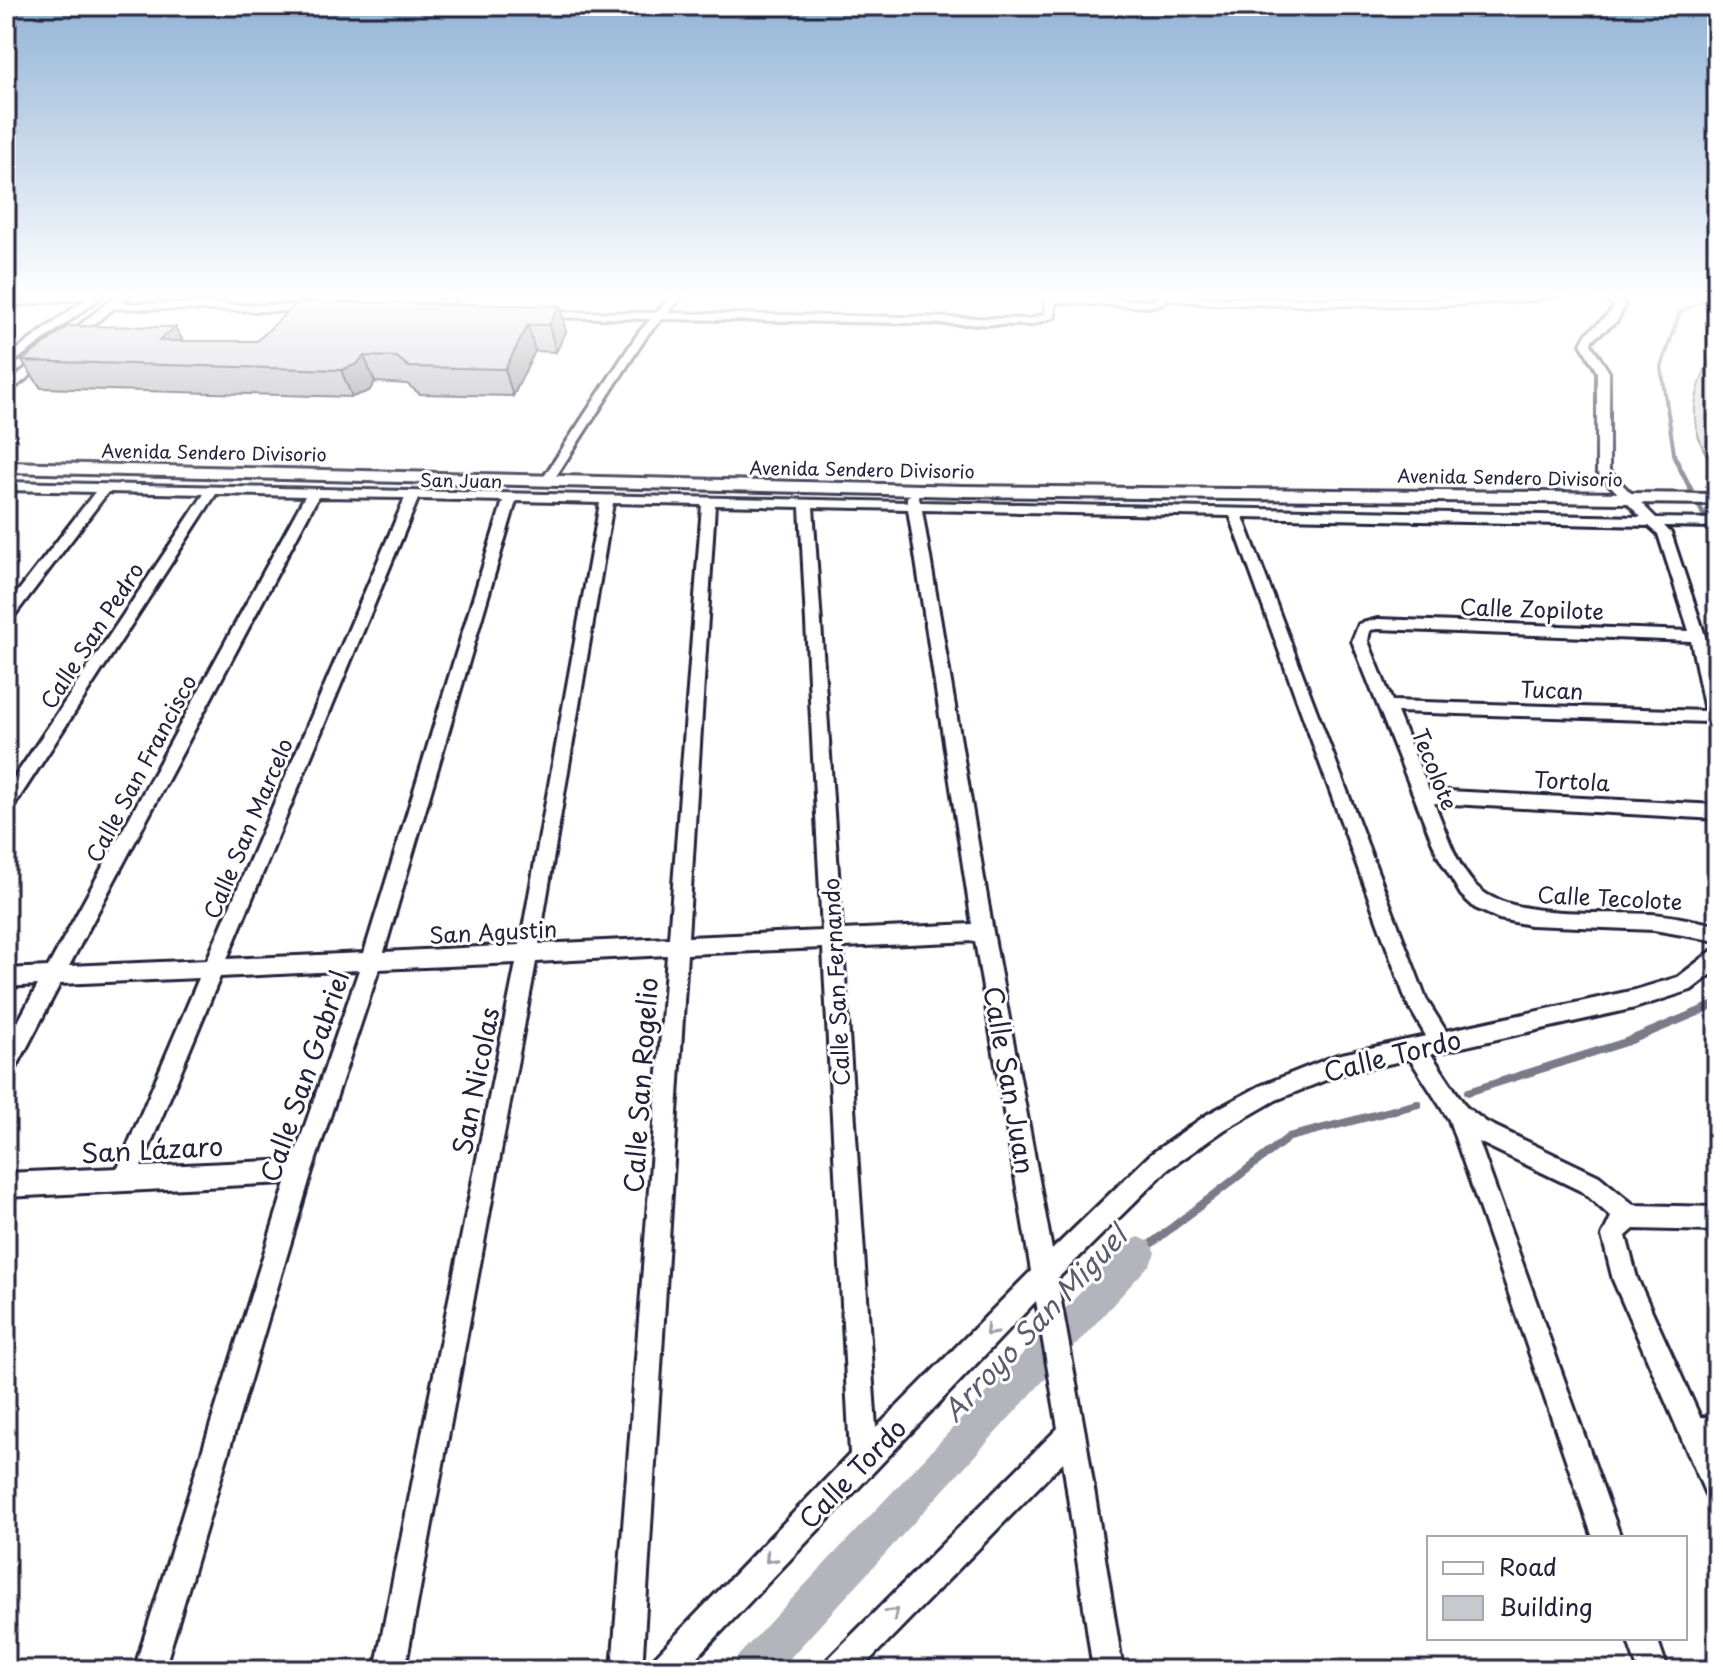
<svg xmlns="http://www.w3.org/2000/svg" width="1723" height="1676" font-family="'Playpen Sans',sans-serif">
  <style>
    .green { fill: #dfdfe2; stroke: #80808e; stroke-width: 2 }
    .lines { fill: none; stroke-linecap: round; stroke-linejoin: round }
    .stream-far2 { stroke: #7a7a88; stroke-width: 4 }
    .stream-far1 { stroke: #7a7a88; stroke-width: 5 }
    .stream { stroke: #7a7a88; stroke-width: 8 }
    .canal { fill: #b4b4bc; fill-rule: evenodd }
    .minor-casing { stroke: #22223b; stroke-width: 6 }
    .tertiary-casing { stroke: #22223b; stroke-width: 6 }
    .minor { fill: #fff; fill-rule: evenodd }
    .tertiary { fill: #fff; fill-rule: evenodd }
    .wall { fill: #acacb2; stroke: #22223b; stroke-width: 2 }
    .shaded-wall { fill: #8c8c91; stroke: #22223b; stroke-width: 2 }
    .building { fill: #c8c8cf; stroke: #22223b; stroke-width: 2 }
    .oneway { stroke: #9c9ca7 }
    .labels { text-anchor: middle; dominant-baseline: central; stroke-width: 6; stroke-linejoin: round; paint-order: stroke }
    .far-street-label { font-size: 18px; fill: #22223b; stroke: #fff }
    .street-label { font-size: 22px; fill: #22223b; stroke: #fff }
    .near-street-label { font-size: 26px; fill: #22223b; stroke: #fff }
    .near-water-label { font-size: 28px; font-style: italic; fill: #5c5c6f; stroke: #fff }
  </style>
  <rect width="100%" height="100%" fill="#fff"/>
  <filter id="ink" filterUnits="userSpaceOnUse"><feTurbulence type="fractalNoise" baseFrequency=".0125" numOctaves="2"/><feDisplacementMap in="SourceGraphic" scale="16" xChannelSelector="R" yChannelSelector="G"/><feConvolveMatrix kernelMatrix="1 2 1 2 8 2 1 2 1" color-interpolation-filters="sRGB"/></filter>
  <g filter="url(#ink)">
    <path class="green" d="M1717,345V471C1683,426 1692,392 1717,345Z"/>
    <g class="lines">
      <path class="stream-far2" d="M1675,460L1661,367L1680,312L1717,294"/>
      <path class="stream-far1" d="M1675,458L1712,531L1717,549"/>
      <path class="stream" d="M1468,1092L1626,1042L1717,1004
        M1139,1253L1289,1137L1418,1104"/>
      <path class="canal" d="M1139,1237L1150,1242L1155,1253L1150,1264L779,1670H732L738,1656L1128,1242Z"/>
      <defs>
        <path id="minor" d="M97,292L100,293V297L6,306V300Z
          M452,292H462L441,313H433V309Z
          M676,292H686L667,313L1030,319L1046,313L1044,292H1054V296L1148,301L1156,299L1164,292L1210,298L1428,300L1574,292L1534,300L1428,306L1210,304L1167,299L1164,303L1148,307L1055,302V317L1031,325L662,319L648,334L551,484H543L541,481L639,332L651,319L539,317L535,316V312L656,313Z
          M1587,292C1601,291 1616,293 1625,305L1617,321L1592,340L1591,344L1609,372V471L1656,518L1717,519V527L1664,526L1671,533L1705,636L1717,690V734L1711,732L1708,722L1397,712L1429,790L1717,805V819L1434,803C1446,830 1455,864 1476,886C1509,920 1603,911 1650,914C1672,915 1695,921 1717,925V941L1654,930L1530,925L1499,919L1475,908L1461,895L1438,856L1352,641L1359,624L1378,619L1689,631L1658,534L1649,526L1243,517L1426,999L1446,1031L1635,990L1678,977L1717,947V970L1691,990L1635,1008L1431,1054L1466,1107L1486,1122L1599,1176L1634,1205L1717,1207V1231L1634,1229L1626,1236L1637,1278L1700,1417L1717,1418V1444H1712L1717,1456V1501L1707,1497L1613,1280L1602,1236L1611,1217L1583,1192L1479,1142L1621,1538H1593L1449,1120L1410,1059L1338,1075L1276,1100L1224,1130L1167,1170L1057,1279L1085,1433L1123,1670H1093L1063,1462L860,1670H824L828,1659L1058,1428L1036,1301L685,1670H649L653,1659L850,1454L823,948L687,954L642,1670H612L667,955L536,962L405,1670H375L516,963L379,969L312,1171L164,1670H134L286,1183L6,1197V1173L118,1168L199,978L60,984L14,1072L6,1075V1044L38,985L6,987V969L48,967L305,496L216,494L12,809L6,811V790L204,494L108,492L11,620L6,622V607L95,492L6,490V482L907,502V497L913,493L918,494L920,502L1641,517L1597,472V372L1581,344C1586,328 1606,322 1615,305ZM318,497L405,498L207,960L69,966ZM418,499L503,501L364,953L227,959ZM516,501L600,503L520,945L384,952ZM613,503L702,505L669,938L539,944ZM715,505L800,507L822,931L688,937ZM813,507L908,509L972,924L842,930ZM922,510L1230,516L1407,1003L1426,1036L1337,1055L1260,1086L1208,1114L1151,1154L1052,1250L993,932ZM1378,629L1691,641L1705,711L1392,701L1368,641L1370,630ZM975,941L1031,1271L876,1428L843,947ZM359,970L293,1160L141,1167L220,977Z
          M108,303L314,306L319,309L314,312L104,308V304Z
          M1627,1638H1657L1668,1670H1638Z"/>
        <path id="tertiary" d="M95,292H108L6,368V358Z
          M121,292H134L6,395V384Z
          M6,462L962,486L1717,494V504L962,496L6,472Z"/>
      </defs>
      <use href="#minor" class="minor-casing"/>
      <use href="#tertiary" class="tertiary-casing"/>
      <use href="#minor" class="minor"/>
      <use href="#tertiary" class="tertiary"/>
    </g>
    <path class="wall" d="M560,306L566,332L556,352L535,351L513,396L420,394L407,384L375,382L369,391L352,397L41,388L22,361L175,327L183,341H257Z"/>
    <path class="shaded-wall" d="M560,306L566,332L556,352L549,325Z
      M528,325L535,351L513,396L505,369Z
      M175,327L190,353L159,341Z
      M364,356L375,382L369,391L352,397L341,370Z"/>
    <path class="building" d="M299,301L560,306L549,325H528L505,369L409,367L397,357L364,356L357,364L341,370L22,361L68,326L175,327L159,341H257Z"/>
    <defs><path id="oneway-chevron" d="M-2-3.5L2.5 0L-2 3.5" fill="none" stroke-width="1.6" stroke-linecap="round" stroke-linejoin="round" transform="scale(2)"/></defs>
    <g class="oneway">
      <use href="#oneway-chevron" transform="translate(990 1331) rotate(134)"/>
      <use href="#oneway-chevron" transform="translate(770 1558) rotate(133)"/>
      <use href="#oneway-chevron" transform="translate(893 1613) rotate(-45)"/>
    </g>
  </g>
  <linearGradient id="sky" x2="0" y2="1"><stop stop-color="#93b4d6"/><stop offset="0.56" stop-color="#fff"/><stop offset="1" stop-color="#fff" stop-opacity="0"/></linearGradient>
  <rect width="1723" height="526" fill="url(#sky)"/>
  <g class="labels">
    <g class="far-street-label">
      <text transform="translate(214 452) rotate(1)">Avenida Sendero Divisorio</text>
      <text transform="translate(862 469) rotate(1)">Avenida Sendero Divisorio</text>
      <text transform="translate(1510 477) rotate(1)">Avenida Sendero Divisorio</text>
      <text transform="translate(461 480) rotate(1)">San Juan</text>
    </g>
    <g class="street-label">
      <text transform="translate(1532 608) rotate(2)">Calle Zopilote</text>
      <text transform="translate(91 635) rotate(-57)">Calle San Pedro</text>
      <text transform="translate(1552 689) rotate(2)">Tucan</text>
      <text transform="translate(140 768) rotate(-62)">Calle San Francisco</text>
      <text transform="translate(1436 769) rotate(68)">Tecolote</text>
      <text transform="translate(1572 780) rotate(3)">Tortola</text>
      <text transform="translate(247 828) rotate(-67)">Calle San Marcelo</text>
      <text transform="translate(1610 897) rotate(3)">Calle Tecolote</text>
      <text transform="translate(493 931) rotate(-3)">San Agustin</text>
      <text transform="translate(835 982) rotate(-93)">Calle San Fernando</text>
    </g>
    <g class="near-street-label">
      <text transform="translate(1392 1055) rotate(-14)">Calle Tordo</text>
      <text transform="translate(304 1076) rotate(-71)">Calle San Gabriel</text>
      <text transform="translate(1010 1080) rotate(80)">Calle San Juan</text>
      <text transform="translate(475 1081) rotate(-79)">San Nicolas</text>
      <text transform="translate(640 1085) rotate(-86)">Calle San Rogelio</text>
      <text transform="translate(152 1149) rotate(-3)">San Lázaro</text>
      <text transform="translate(852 1473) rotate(-46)">Calle Tordo</text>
    </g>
    <g class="near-water-label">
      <text transform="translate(1034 1323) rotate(-47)">Arroyo San Miguel</text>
    </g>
  </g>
  <rect width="1723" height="1676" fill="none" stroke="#fff" stroke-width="32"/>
  <rect x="16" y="16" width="1691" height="1644" fill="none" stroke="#22223b" stroke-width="3" filter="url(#ink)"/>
  <rect x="1427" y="1536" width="260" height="104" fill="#ffffff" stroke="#a7a7b1" stroke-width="2"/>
  <rect x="1443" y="1562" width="40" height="12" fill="#ffffff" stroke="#a7a7b1" stroke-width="2"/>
  <text x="1499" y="1576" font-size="24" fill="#22223b">Road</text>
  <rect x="1443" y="1596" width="40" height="24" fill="#c8c8cf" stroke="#a7a7b1" stroke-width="2"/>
  <text x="1499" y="1616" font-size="24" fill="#22223b">Building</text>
</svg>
